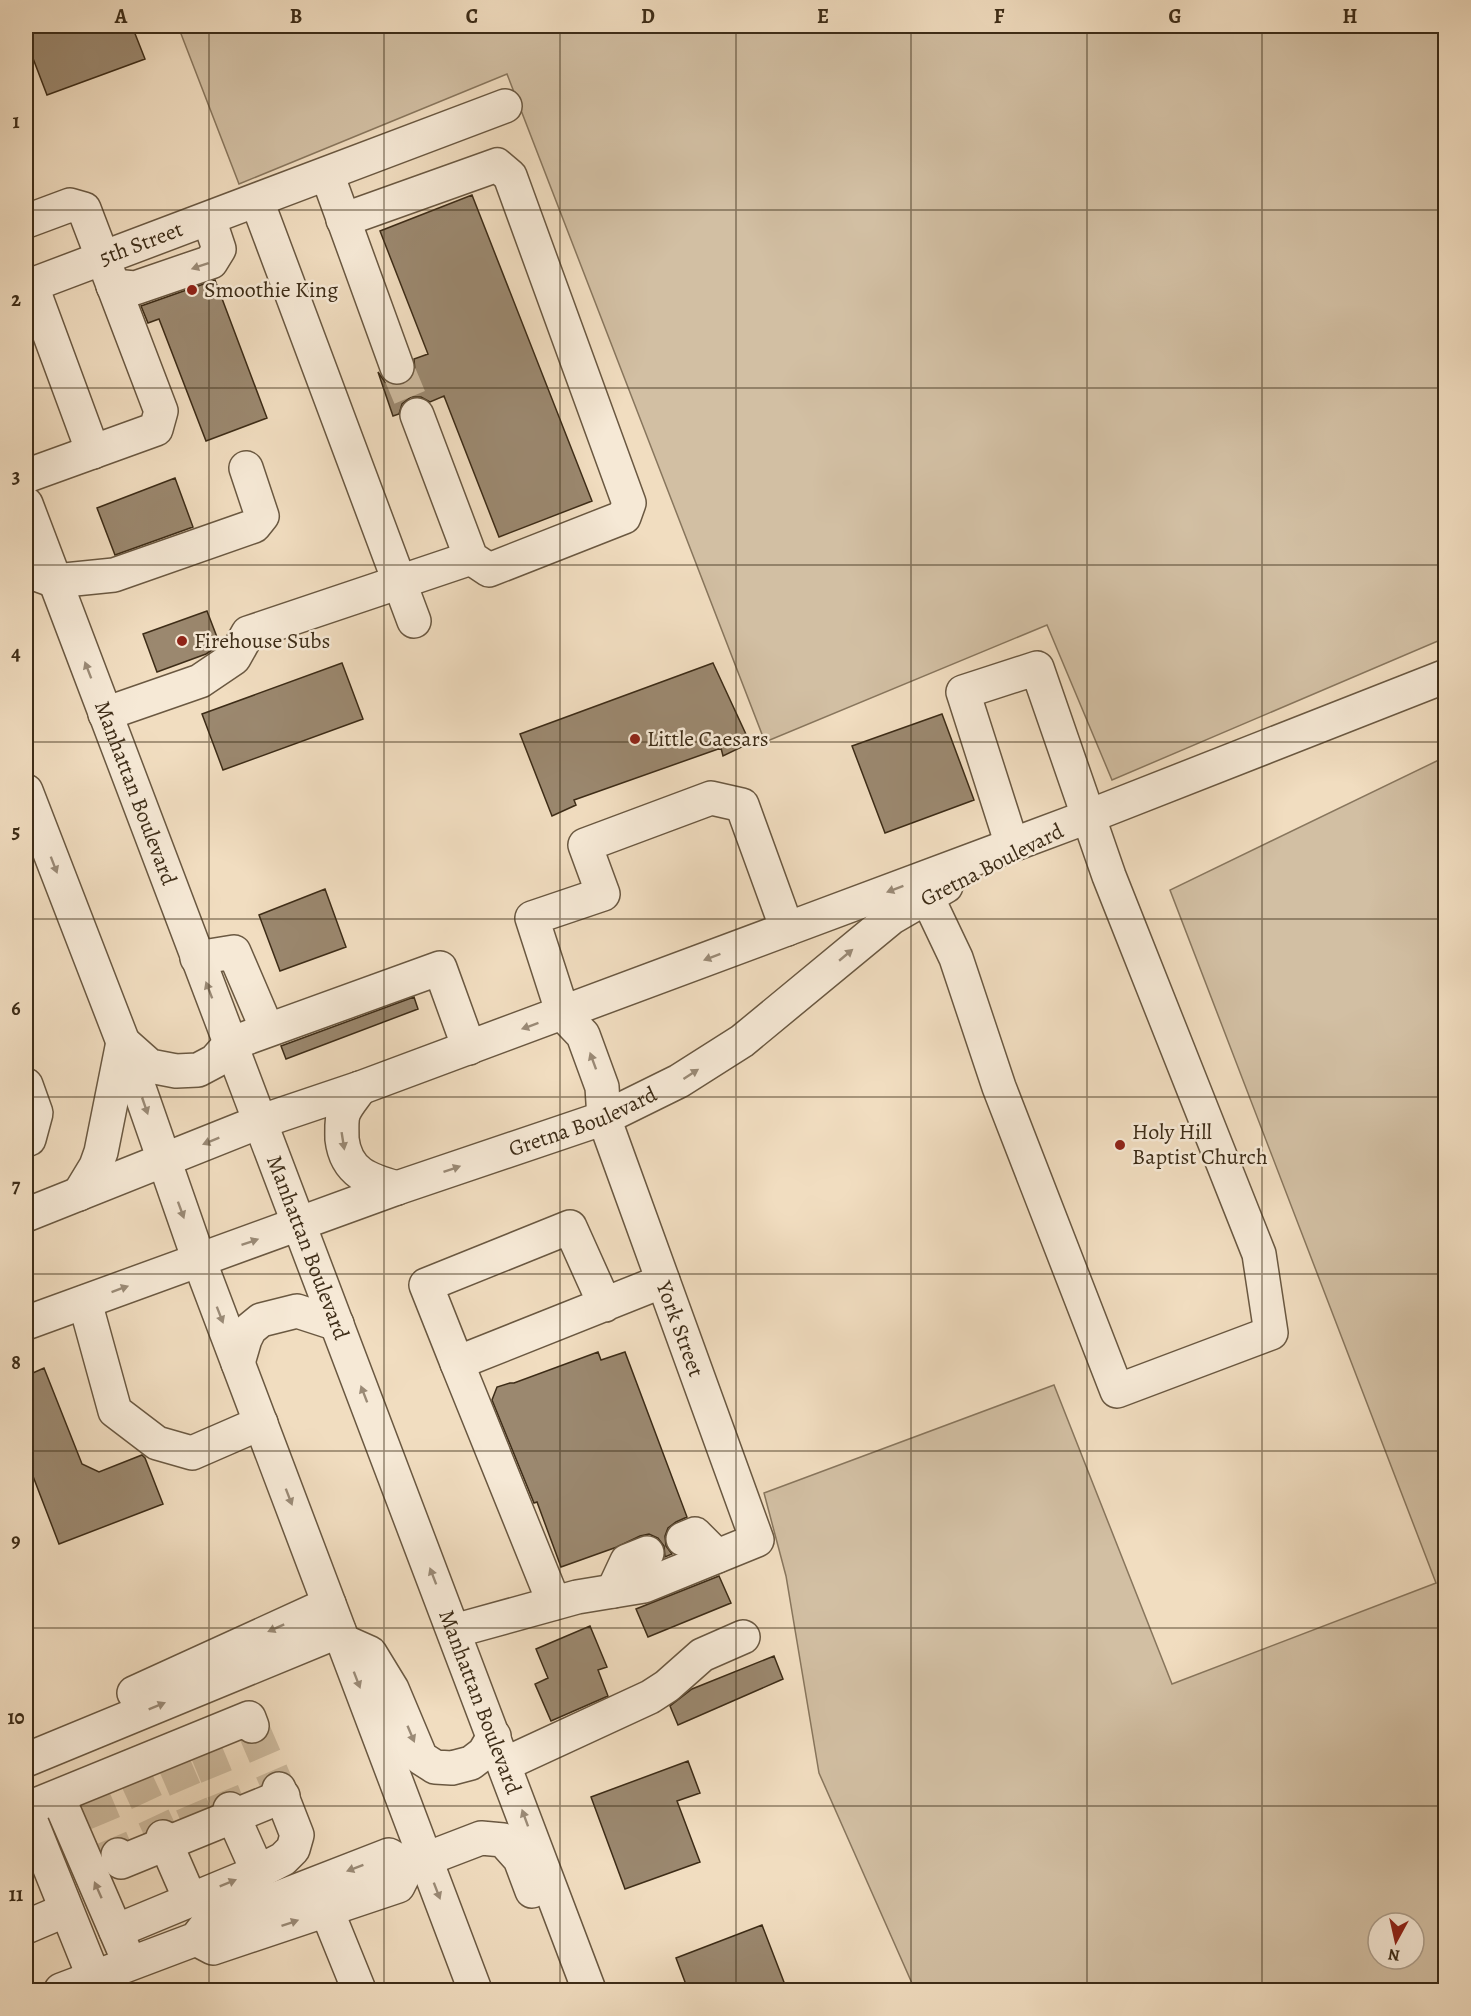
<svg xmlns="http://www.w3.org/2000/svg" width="1471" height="2016" font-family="Alegreya,serif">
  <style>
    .green { fill: #d2bfa3; stroke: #88765d; stroke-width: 1.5; fill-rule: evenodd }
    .building { fill: #9b886f; stroke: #3d2c17; stroke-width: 1.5 }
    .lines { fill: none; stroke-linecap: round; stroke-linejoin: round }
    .minor-tunnel { stroke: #cdba9e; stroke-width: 33; stroke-dasharray: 33 16; stroke-linecap: butt }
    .minor-casing { stroke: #6a5841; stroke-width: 36 }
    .minor { stroke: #f6e9d6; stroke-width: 33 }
    .oneway { fill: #9a8a76 }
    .grid { fill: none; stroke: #3d2c17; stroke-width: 1.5; stroke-opacity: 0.55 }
    .poi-dot { fill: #8f2418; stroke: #f6e9d6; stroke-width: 2 }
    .labels { text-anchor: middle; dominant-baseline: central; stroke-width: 5; stroke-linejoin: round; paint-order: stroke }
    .street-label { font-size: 22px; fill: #3d2c17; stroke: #f6e9d6 }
    .poi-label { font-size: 22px; fill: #3d2c17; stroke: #f6e9d6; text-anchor: start }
    .neatline { fill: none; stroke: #3d2c17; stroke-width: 2 }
    .grid-label { font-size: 20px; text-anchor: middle; font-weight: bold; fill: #3d2c17 }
  </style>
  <rect width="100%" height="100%" fill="#f1ddc0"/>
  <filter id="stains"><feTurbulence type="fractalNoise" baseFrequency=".00333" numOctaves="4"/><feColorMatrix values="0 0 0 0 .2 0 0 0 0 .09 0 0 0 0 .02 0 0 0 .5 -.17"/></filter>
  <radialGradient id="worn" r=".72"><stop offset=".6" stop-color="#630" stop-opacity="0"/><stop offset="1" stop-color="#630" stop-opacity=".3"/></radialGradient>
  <path class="green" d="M178,26H1445V638L1112,780L1047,625L765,742L507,74L239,184Z
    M1445,757V1990H915L819,1773L786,1576L764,1493L1054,1385L1172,1684L1436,1583L1170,890ZM1378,1923H1414V1959H1378Z"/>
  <path class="building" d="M26,26H132L145,59L47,95L26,40Z
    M472,195L592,501L499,537L444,396L430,402L421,397H411L402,404L399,414L393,416L378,372L385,382L394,385L404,384L411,379L415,371L414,359L428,354L380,231Z
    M215,280L267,418L206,441L159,319L148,323L141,306Z
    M175,478L193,527L115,555L97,508Z
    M207,611L220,645L206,654L157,672L143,634Z
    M342,663L363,719L223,770L202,714Z
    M713,663L750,743L723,756L721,748L574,800L576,805L552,816L520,734Z
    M942,714L974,800L885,833L852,746Z
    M325,889L346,947L280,971L259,915Z
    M414,997L418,1009L286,1059L281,1046Z
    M598,1352L601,1360L625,1352L687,1517L676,1522L668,1528L665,1536L666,1546L672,1554L665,1557L664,1546L658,1538L649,1534L640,1536L617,1547L561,1567L537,1502L534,1503L492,1400L497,1387L510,1383H514Z
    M44,1368L82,1464L99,1472L142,1455L145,1458L163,1504L59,1544L26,1458V1376Z
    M719,1576L731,1603L648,1637L636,1609Z
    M590,1626L607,1667L598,1670L608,1696L551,1721L535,1684L548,1678L536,1649Z
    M774,1656L783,1679L678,1725L670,1706L692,1689Z
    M688,1761L700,1793L677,1801L700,1862L625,1889L591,1797Z
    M762,1925L787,1990H688L676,1958Z"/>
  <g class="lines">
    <path class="minor-tunnel" d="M397,367L417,415
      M252,1726L279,1789
      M204,1746L230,1809
      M172,1759L199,1822
      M133,1772L163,1837
      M92,1793L118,1855"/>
    <defs>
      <g id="minor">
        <path d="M327,174L397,367"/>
        <path d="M257,201L414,621"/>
        <path d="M343,220L497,165L510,176L629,503L624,517L489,570L471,558L417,415"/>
        <path d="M31,284L93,452"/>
        <path d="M113,286L135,288L211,262L219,249L209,219"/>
        <path id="s1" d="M26,287L505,106"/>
        <path d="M26,476L156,429L161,411L84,209L70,205L27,221"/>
        <path id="s2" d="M26,504L589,1990"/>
        <path d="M36,574L55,581L114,575L254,526L262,516L246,468"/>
        <path d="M105,714L200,681L234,658L248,633L471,558"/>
        <path d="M26,791L123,1042L199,1260L475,1990"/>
        <path d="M927,897L956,958L999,1087L1117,1391L1271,1333L1259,1254L1109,876L1037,668L963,692L1012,845"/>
        <path d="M197,958L234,952L267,1029"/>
        <path d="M26,1085L36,1113L29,1139L26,1140"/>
        <path d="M360,1088C355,1096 348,1103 344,1112C341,1119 342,1131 342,1139C346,1173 369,1180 397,1188"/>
        <path d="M79,1194L96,1166L101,1152L123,1042L150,1066L176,1071L198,1070L215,1061L230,1044L440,968L469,1048"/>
        <path d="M26,1215L259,1122L360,1088L787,929L1087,817L1446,676"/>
        <path d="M85,1302L115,1411L157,1443L192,1453L261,1423"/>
        <path d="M605,1305L570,1227L426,1285L457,1363L663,1281"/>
        <path id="s3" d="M26,1323L397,1188L604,1118L679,1081L742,1041L891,918L946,886"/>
        <path d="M238,1363L245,1339L250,1329L261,1320L297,1311L337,1324"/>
        <path d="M457,1363L554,1603"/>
        <path d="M683,1539L695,1534L717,1556"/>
        <path d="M613,1591L627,1561L647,1553"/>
        <path d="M454,1631L577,1597L644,1586L757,1540L604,1118L602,1087L583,1035L563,1014L532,918L603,894L585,845L711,798L742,805L787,929"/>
        <path d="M343,1641L370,1653L392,1689L421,1758L435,1767L452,1768L471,1763L484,1753L494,1736"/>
        <path d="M134,1693L329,1604"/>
        <path d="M26,1760L339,1631"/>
        <path d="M505,1764L650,1697L667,1686L702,1655L743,1637"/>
        <path d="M58,1797L124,1950"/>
        <path d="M26,1809L249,1718L252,1726"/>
        <path d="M26,1809L99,1990"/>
        <path d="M230,1809L258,1872"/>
        <path d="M163,1837L190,1899"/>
        <path d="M118,1855L121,1862L283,1796"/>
        <path d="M327,1911L359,1990"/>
        <path d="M26,1927L66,1910"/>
        <path d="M116,1931L258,1872L283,1859L293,1849L297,1835L279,1789"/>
        <path d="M196,1939L213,1948L398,1886L408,1866L481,1838L503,1840L520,1859L532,1891"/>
        <path d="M61,1990L196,1939L206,1926L389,1855L408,1866"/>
      </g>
    </defs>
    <use href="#minor" class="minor-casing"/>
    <use href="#minor" class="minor"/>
  </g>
  <defs><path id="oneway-solid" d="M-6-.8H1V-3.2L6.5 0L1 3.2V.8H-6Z" transform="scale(1.5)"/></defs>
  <g class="oneway">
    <use href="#oneway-solid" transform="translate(200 266) rotate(161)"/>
    <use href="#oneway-solid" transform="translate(88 670) rotate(-111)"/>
    <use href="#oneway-solid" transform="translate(54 865) rotate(69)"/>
    <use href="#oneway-solid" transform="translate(895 889) rotate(159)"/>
    <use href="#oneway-solid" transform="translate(846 955) rotate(-40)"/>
    <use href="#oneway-solid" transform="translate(712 957) rotate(159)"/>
    <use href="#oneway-solid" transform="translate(209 990) rotate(-111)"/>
    <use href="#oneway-solid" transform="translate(530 1026) rotate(160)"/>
    <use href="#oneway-solid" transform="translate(593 1061) rotate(-110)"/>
    <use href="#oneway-solid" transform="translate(691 1074) rotate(-33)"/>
    <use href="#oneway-solid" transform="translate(145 1106) rotate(71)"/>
    <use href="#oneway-solid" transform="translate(211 1141) rotate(158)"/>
    <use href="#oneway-solid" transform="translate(343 1141) rotate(81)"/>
    <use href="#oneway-solid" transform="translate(452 1169) rotate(-19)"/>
    <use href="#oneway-solid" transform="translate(181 1210) rotate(70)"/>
    <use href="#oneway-solid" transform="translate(250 1242) rotate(-19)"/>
    <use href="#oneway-solid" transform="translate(120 1289) rotate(-20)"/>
    <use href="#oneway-solid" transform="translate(220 1315) rotate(69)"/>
    <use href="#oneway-solid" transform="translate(364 1394) rotate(-111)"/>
    <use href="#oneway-solid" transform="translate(289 1497) rotate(69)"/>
    <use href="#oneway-solid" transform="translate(433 1576) rotate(-111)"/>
    <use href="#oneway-solid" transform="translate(276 1628) rotate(156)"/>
    <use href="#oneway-solid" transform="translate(357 1680) rotate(69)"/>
    <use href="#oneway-solid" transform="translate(157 1706) rotate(-22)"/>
    <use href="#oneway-solid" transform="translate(411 1734) rotate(67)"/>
    <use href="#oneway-solid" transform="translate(525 1818) rotate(-110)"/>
    <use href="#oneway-solid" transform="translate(355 1868) rotate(159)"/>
    <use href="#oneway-solid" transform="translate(228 1883) rotate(-22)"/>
    <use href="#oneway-solid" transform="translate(98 1890) rotate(-114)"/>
    <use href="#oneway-solid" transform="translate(437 1891) rotate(69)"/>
    <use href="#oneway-solid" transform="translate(290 1923) rotate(-19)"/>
  </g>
  <path class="grid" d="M209,26V1990M384,26V1990M560,26V1990M736,26V1990M911,26V1990M1087,26V1990M1262,26V1990M26,210H1446M26,388H1446M26,565H1446M26,742H1446M26,919H1446M26,1097H1446M26,1274H1446M26,1451H1446M26,1628H1446M26,1806H1446"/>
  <g class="poi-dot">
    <circle cx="192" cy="290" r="6"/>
    <circle cx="182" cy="641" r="6"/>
    <circle cx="635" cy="739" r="6"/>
    <circle cx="1120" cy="1145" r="6"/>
  </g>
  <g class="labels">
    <g class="street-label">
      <text stroke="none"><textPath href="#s1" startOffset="123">5th Street</textPath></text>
      <text stroke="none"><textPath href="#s2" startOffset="309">Manhattan Boulevard</textPath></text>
      <text transform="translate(992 865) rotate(-27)">Gretna Boulevard</text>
      <text stroke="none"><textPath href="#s3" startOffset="592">Gretna Boulevard</textPath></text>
      <text stroke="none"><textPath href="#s2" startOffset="795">Manhattan Boulevard</textPath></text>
      <text transform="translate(680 1329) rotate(70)">York Street</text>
      <text stroke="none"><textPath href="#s2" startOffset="1281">Manhattan Boulevard</textPath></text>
    </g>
    <g class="poi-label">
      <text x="204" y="290">Smoothie King</text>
      <text x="194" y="641">Firehouse Subs</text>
      <text x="647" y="739">Little Caesars</text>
      <text x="1132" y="1132">Holy Hill<tspan x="1132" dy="25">Baptist Church</tspan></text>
    </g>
  </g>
  <rect width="1471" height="2016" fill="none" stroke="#f1ddc0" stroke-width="66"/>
  <g transform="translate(1396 1941) rotate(188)"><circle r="28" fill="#f6e9d6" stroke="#ac9d8a" stroke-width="1.5"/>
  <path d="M0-4.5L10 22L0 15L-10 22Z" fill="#8f2418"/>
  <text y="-9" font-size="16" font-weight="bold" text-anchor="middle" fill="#3d2c17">N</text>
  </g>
  <rect x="33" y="33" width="1405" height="1950" class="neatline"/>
  <g class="grid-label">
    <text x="121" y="23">A</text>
    <text x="296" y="23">B</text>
    <text x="472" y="23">C</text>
    <text x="648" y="23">D</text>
    <text x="823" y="23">E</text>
    <text x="999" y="23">F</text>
    <text x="1175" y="23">G</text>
    <text x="1350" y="23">H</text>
    <text x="16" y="128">1</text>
    <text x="16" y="306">2</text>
    <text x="16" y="483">3</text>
    <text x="16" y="660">4</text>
    <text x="16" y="838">5</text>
    <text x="16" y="1015">6</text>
    <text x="16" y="1192">7</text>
    <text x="16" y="1369">8</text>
    <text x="16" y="1547">9</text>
    <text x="16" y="1724">10</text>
    <text x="16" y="1901">11</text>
  </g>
  <rect width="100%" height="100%" filter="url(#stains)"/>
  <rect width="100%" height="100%" fill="url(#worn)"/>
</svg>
